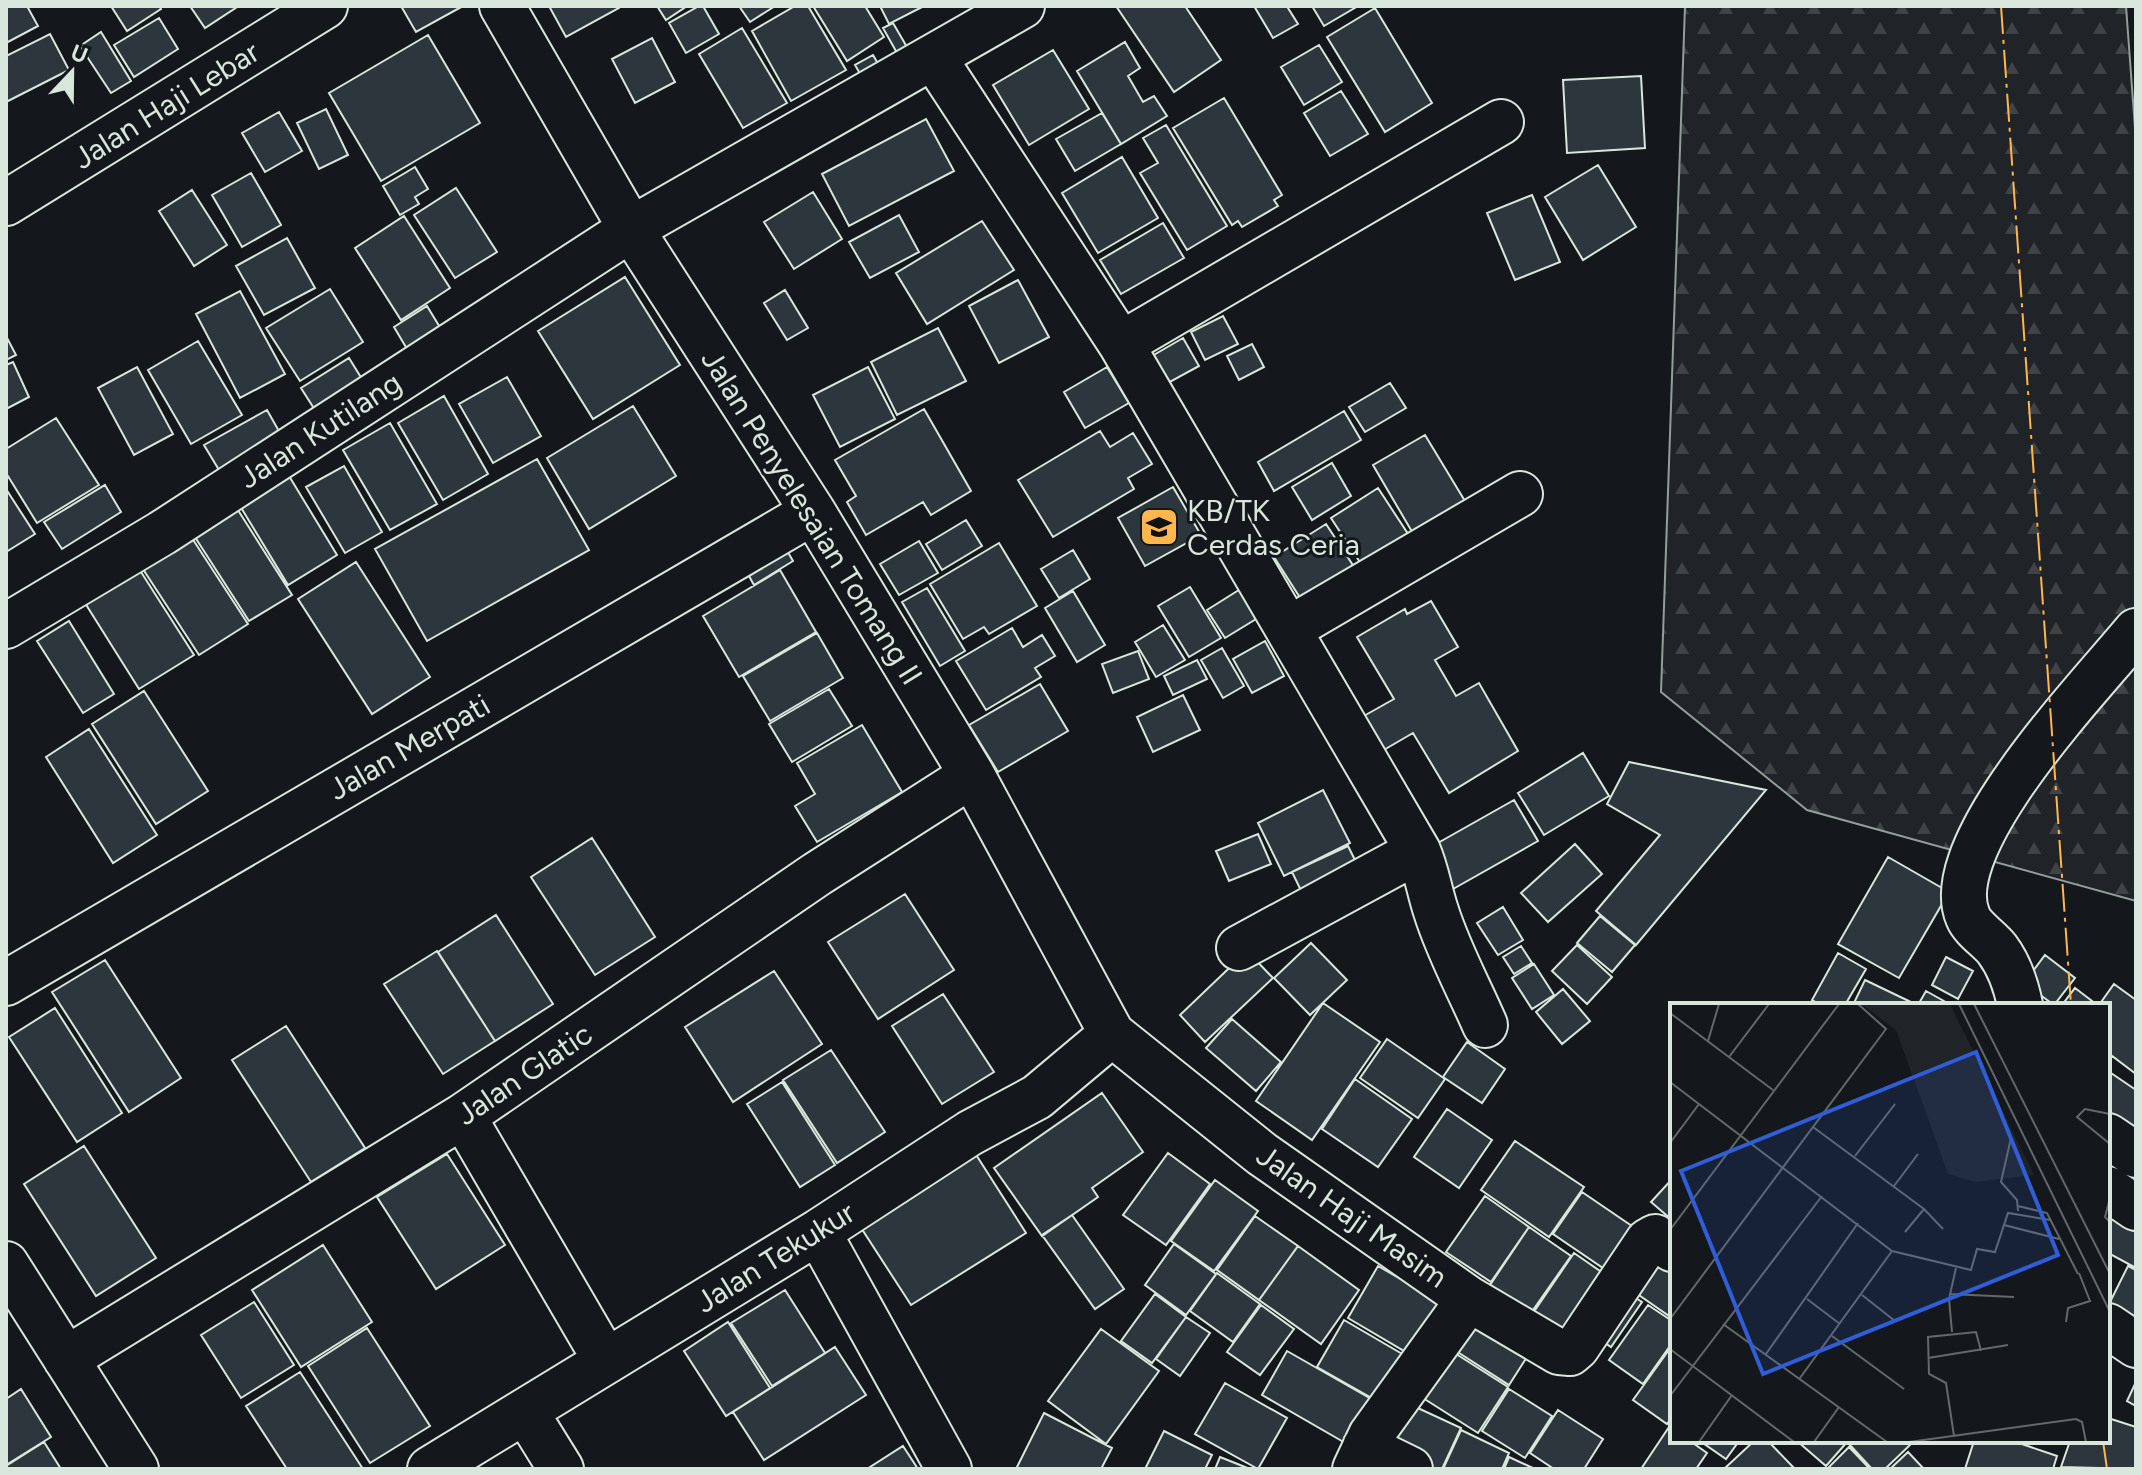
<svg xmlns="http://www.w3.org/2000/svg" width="2142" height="1475" font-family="Figtree,sans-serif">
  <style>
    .forest { fill: url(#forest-firs); stroke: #939e99; stroke-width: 2 }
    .building { fill: #2c363c; stroke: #d8e6dc; stroke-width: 2 }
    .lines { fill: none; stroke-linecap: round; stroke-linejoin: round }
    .minor-casing { stroke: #d8e6dc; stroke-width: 48 }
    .minor { stroke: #14181c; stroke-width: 44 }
    .power { stroke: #ffb74d; stroke-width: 2; stroke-dasharray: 28 6 4 6; stroke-linecap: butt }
    .labels { text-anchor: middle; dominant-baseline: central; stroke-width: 6; stroke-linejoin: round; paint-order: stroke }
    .street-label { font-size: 30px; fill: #d8e6dc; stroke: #14181c }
    .poi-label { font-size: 30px; fill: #d8e6dc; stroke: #14181c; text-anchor: start }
    .inset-road { fill: none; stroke: #626a69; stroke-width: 2 }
    .view { fill: #305dd8; fill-opacity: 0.15; stroke: #305dd8; stroke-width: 4 }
    .inset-edge { fill: none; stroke: #d8e6dc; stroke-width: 4 }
  </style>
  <defs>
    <pattern id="forest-firs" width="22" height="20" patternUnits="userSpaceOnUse" patternTransform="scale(2)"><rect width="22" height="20" fill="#202428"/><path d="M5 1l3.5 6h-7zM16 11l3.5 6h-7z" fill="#404447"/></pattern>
  </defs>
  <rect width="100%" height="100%" fill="#14181c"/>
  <path class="forest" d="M1685,6H2126L2136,142V901L1807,810L1661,692Z"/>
  <path class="building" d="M6,6H27L38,26L6,43Z
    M111,6H159L161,9L127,31Z
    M190,6H236L237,7L205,28Z
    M401,6H463L416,32Z
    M549,6H619V8L566,37Z
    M657,6H687L666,20Z
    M699,6H703L719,34L686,53L669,23Z
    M739,6H775L750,22Z
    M795,6H808L846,70L791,101L752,31Z
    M813,6H865L884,37L847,61Z
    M880,6H924L889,24Z
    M1116,6H1185L1221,60L1174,92Z
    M1254,6H1291L1288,8L1298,24L1273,38Z
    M1312,6H1358L1324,26Z
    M1375,8L1432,103L1385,132L1327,37Z
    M159,18L178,49L134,77L114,45Z
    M893,23L911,54L901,60L883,28Z
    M742,28L787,103L743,128L699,54Z
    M101,32L131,81L111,93L80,46Z
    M50,34L69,70L6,102V56Z
    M428,35L480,123L381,181L329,93Z
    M652,38L675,82L635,103L612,59Z
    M1125,42L1140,68L1128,76L1143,102L1154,96L1167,116L1121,144L1077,71Z
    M1319,45L1342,82L1304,105L1281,67Z
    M1053,50L1089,109L1029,145L993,85Z
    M873,55L885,76L867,86L855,65Z
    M1641,76L1645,148L1567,153L1563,80Z
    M1341,91L1368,134L1330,156L1304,113Z
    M1224,98L1282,195L1274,200L1278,206L1242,227L1238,221L1232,225L1173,128Z
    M326,109L348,155L319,169L297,123Z
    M279,112L302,151L265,172L242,133Z
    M1102,113L1121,144L1075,171L1056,139Z
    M926,119L954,171L849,226L822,174Z
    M1166,125L1227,226L1187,250L1140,173L1158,163L1143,138Z
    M1122,157L1158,218L1098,253L1062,193Z
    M1598,165L1636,227L1583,260L1545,197Z
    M415,167L428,189L415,197L419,204L400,215L383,186Z
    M251,173L281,225L242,247L212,195Z
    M456,188L497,252L455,278L414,215Z
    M192,190L227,245L194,266L159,211Z
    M813,192L842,239L794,269L764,222Z
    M1532,195L1560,262L1515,280L1487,213Z
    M899,215L919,252L870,278L849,242Z
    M404,216L450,288L401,320L355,248Z
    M982,221L1014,270L927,324L896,273Z
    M1163,223L1184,258L1121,294L1100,260Z
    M287,238L315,288L264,315L236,266Z
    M625,277L680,365L593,419L538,331Z
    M1018,280L1049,337L999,363L969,306Z
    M330,289L363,342L300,381L266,328Z
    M785,290L808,328L787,340L764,303Z
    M240,291L285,374L240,398L196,314Z
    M427,306L444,334L410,354L394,327Z
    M1223,316L1238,344L1205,360L1191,332Z
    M938,328L966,381L897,415L871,362Z
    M6,336L16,355L6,360Z
    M1183,338L1199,366L1168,383L1152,356Z
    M198,341L242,415L191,444L148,370Z
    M1252,344L1264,367L1239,380L1227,356Z
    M349,358L370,392L322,421L301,388Z
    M13,362L29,397L6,409V365Z
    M137,367L173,434L134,455L98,388Z
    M868,367L895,419L840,447L813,395Z
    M1107,367L1129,403L1085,428L1064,392Z
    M507,377L541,436L493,463L459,404Z
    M1390,383L1406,408L1365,432L1349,407Z
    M444,396L488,474L443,500L398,423Z
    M633,406L676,476L589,529L547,458Z
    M924,409L971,491L931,515L923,502L866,535L847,502L856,496L835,460Z
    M267,410L284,440L222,475L204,445Z
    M1344,411L1361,440L1274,491L1258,462Z
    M56,418L99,485L37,523L6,473V449Z
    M390,423L437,504L390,530L343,450Z
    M1100,431L1110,447L1133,433L1152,464L1128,478L1134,489L1053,537L1018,480Z
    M1425,435L1471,511L1418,542L1373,465Z
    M537,459L589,550L427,641L375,549Z
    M1332,463L1351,496L1312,520L1292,487Z
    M344,466L382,532L345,553L306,487Z
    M286,471L337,555L288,585L237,501Z
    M105,485L121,512L62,549L44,522Z
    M1173,487L1201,535L1145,566L1118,518Z
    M1378,488L1414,543L1367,573L1331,518Z
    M6,489L35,534L6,552Z
    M236,507L292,595L249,621L193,534Z
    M966,520L982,546L942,570L926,544Z
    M1326,524L1360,576L1308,610L1274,557Z
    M188,532L248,624L199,655L139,563Z
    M919,541L938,573L899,595L880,564Z
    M999,543L1037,606L989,634L984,627L963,639L930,584Z
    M783,544L793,561L754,585L744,567Z
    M1073,550L1090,579L1059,598L1041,569Z
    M134,561L194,655L139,689L80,595Z
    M356,562L430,677L372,714L298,599Z
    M780,570L816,632L739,677L703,616Z
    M1190,587L1221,638L1189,657L1158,606Z
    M927,588L965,651L940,666L902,602Z
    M1242,588L1261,616L1225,638L1207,610Z
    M1073,591L1105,645L1077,662L1045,608Z
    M1431,601L1458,647L1435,660L1456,696L1479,683L1518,751L1449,793L1413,733L1382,751L1362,717L1394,699L1357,637L1405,609L1407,614Z
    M69,621L114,694L83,713L37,641Z
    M1163,625L1185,660L1156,677L1135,642Z
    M1012,628L1023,647L1042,635L1055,656L1035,668L1041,677L986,710L956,661Z
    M817,633L843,678L770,721L743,676Z
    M1265,641L1284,676L1252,693L1233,659Z
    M1222,648L1244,686L1223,698L1201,660Z
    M1138,651L1149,679L1113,693L1102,664Z
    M1197,660L1207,679L1173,695L1164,676Z
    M1040,684L1068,731L998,772L969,725Z
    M829,689L852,726L792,762L769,724Z
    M144,691L208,791L156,824L92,724Z
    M1183,695L1200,730L1153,752L1137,717Z
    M862,725L902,792L817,842L795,806L815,794L797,763Z
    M89,729L157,835L113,863L46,757Z
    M1583,753L1609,796L1544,835L1518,793Z
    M1629,762L1766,790L1636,945L1596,911L1660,835L1607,804Z
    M1323,790L1350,843L1284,876L1258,823Z
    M1514,800L1538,841L1453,889L1429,848Z
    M1258,834L1271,864L1229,881L1216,851Z
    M592,838L655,937L595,975L531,877Z
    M1575,844L1602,874L1548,922L1521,893Z
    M1348,846L1364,878L1308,905L1292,872Z
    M1888,857L1949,892L1899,978L1838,944Z
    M905,894L954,970L878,1019L828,942Z
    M1503,907L1523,940L1498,955L1477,923Z
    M496,915L553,1004L495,1041L438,952Z
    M1600,916L1635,945L1612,972L1577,943Z
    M1311,943L1347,980L1310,1015L1274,978Z
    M1577,945L1612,977L1587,1004L1552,971Z
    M1521,946L1532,963L1514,974L1503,957Z
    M437,951L495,1041L443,1074L384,984Z
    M1247,951L1273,978L1205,1042L1180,1015Z
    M1838,953L1866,969L1845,1005H1821L1812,1000Z
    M2045,955L2075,978L2054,1005L2024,983Z
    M1946,957L1973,971L1958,999L1932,985Z
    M105,960L181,1078L129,1112L52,992Z
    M1534,964L1554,995L1532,1009L1512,978Z
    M774,971L822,1044L733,1102L685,1027Z
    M1865,980L1913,1003L1912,1005H1853Z
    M2114,984L2136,1000V1074L2112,1056L2108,1061V1005H2099Z
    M2075,988L2096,1004V1005H2062Z
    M1563,989L1590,1021L1562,1044L1536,1012Z
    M1926,991L1951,1005H1918Z
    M943,994L994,1072L942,1104L892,1026Z
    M1323,1003L1380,1042L1312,1140L1256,1101Z
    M55,1008L122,1113L77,1142L9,1037Z
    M1232,1019L1281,1062L1256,1091L1206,1048Z
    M286,1026L365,1148L311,1182L232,1060Z
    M1387,1039L1445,1079L1418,1118L1360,1078Z
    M1467,1042L1505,1069L1482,1103L1443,1077Z
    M831,1050L885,1132L837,1163L783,1080Z
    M2108,1071L2136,1090V1165L2108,1146Z
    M1355,1079L1412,1119L1378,1167L1322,1129Z
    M782,1082L835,1165L800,1187L747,1104Z
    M1102,1093L1143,1152L1092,1188L1098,1197L1042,1236L994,1168Z
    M1447,1109L1492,1140L1459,1188L1414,1157Z
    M1515,1141L1584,1187L1549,1237L1481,1190Z
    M84,1146L156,1258L96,1296L24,1184Z
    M973,1150L1026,1233L911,1305L858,1223Z
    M1168,1153L1210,1184L1166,1245L1123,1215Z
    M447,1154L505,1245L436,1289L377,1197Z
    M1672,1179V1220L1651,1202Z
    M1215,1180L1258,1211L1214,1271L1171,1241Z
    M1582,1192L1648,1237L1619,1279L1553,1234Z
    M1485,1196L1529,1227L1491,1282L1446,1252Z
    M2108,1212L2136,1216V1268L2108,1253Z
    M1072,1215L1124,1289L1095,1309L1042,1235Z
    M1255,1216L1298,1246L1259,1300L1217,1270Z
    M1529,1227L1571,1256L1526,1320L1486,1291Z
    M1174,1244L1216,1274L1186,1315L1145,1285Z
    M1651,1244L1672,1259V1318L1623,1284Z
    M323,1245L372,1322L301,1367L252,1290Z
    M1298,1246L1359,1290L1321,1344L1259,1300Z
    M1574,1253L1616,1282L1573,1345L1531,1316Z
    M1378,1266L1441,1302L1411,1355L1348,1318Z
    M2128,1266L2136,1270V1335L2108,1306Z
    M1217,1273L1260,1304L1233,1342L1190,1311Z
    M1620,1288L1642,1302L1611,1347L1589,1332Z
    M785,1290L825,1353L772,1386L731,1323Z
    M1155,1294L1186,1317L1152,1363L1121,1341Z
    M254,1302L294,1365L241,1398L201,1335Z
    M1261,1305L1294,1329L1260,1375L1227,1352Z
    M1648,1305L1672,1321V1343L1643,1384L1609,1360Z
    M1481,1312L1534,1346L1509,1385L1456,1351Z
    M1186,1317L1210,1333L1180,1376L1156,1359Z
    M1344,1320L1404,1355L1377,1401L1317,1367Z
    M728,1322L770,1388L726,1416L684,1351Z
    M367,1328L430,1426L370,1463L308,1366Z
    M1101,1329L1159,1371L1106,1444L1048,1401Z
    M835,1347L866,1395L764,1460L733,1412Z
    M1671,1347L1672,1417L1667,1424L1633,1400Z
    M1287,1351L1373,1400L1347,1444L1262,1395Z
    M1453,1352L1508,1387L1478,1433L1423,1398Z
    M300,1372L363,1469H287L246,1406Z
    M2136,1382V1406L2127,1401Z
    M1225,1383L1287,1418L1258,1469L1195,1434Z
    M21,1389L51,1437L6,1465V1399Z
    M1509,1389L1552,1416L1525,1458L1482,1431Z
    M1407,1403L1461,1428L1442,1469H1428L1386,1450Z
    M1558,1410L1603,1439L1584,1469H1554L1530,1453Z
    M1044,1413L1112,1448L1101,1469H1016Z
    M2108,1418L2136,1427V1469L2061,1467L2070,1441H2108Z
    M1669,1427L1672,1441H1690L1707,1453L1696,1469H1641Z
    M1461,1430L1509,1453L1502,1469H1443Z
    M1164,1431L1212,1455L1205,1469H1145Z
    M1700,1441H1739L1726,1459Z
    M1754,1441H1768L1795,1469H1724Z
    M1797,1441H1848L1826,1466Z
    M1852,1441H1908L1911,1444L1885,1469H1872L1849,1444Z
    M1974,1441H2013L2057,1456L2053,1469H1965Z
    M44,1442L61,1469H6V1466Z
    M903,1446L918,1469H867Z
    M1849,1447L1870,1469L1828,1468Z
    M1908,1452L1924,1469H1890Z
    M1220,1457L1250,1469H1215Z
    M1509,1457L1535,1469H1504Z"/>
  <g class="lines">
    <defs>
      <path id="minor" d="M502,6L631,229L813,512L972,775L1112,1034L1262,1154L1469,1299L1559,1352L1570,1353L1577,1347L1648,1241L1655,1237L1672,1249
        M934,58L1121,344L1418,851C1427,872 1429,890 1436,911C1448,950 1469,988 1485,1025
        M6,203L325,6
        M1121,344L1501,122
        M6,626L162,533L631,229L1022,6
        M1289,629L1520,494
        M1239,948L1418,851
        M6,983L813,512
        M2020,1005C2016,985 2009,965 1997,949C1989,939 1973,929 1968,917C1937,845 2091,686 2136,631
        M463,1116L606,1361
        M2108,1136L2136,1155
        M2108,1189L2136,1208
        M818,1232L949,1469
        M6,1264L136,1469
        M2108,1326L2136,1345
        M66,1359L463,1116L817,874L972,775
        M525,1411L561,1469
        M1365,1447L1410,1469
        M430,1469L818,1232L970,1133L1037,1097L1112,1034
        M1355,1469L1371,1435L1469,1299"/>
    </defs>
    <use href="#minor" class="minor-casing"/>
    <use href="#minor" class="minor"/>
    <path class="power" d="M2001,6L2071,1005
      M2103,1441L2107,1469"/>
  </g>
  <defs>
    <symbol id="school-square" viewBox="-11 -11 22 22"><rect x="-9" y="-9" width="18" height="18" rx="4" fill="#ffb74d" stroke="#14181c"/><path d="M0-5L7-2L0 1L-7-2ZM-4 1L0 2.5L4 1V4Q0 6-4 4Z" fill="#111"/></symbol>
  </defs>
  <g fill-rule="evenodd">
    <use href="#school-square" x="1137" y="505" width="44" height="44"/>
  </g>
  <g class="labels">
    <g class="street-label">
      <text transform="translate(166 105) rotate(-32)">Jalan Haji Lebar</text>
      <text transform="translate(320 430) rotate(-33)">Jalan Kutilang</text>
      <text transform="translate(812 517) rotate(58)">Jalan Penyelesaian Tomang II</text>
      <text transform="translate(409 747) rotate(-30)">Jalan Merpati</text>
      <text transform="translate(524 1074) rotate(-34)">Jalan Glatic</text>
      <text transform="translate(1352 1216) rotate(35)">Jalan Haji Masim</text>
      <text transform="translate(775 1257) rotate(-32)">Jalan Tekukur</text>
    </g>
    <g class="poi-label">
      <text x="1187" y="510">KB/TK<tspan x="1187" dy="34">Cerdas Ceria</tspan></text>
    </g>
  </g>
  <g transform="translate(1670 1003)">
    <rect width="440" height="440" fill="#14181c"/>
    <path d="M191,1H280L364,172L305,179L278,171L226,27Z" fill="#202428"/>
    <path class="inset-road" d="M289,1L440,309M304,1L440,271M0,10L103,87M38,38L49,1M59,54L99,1M0,79L222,248L301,267L307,246L325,249L338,210L380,217M440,111L415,106L407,114L440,141M143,124L254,206L273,226M341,135L331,179L347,197L348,208M0,140L29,101M185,153L225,101M224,183L248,151M440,195L435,214L440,219M348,203L377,210L408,271M334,222L389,236M0,227L169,1M235,229L254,206M280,291L344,294M192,292L225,318M137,296L170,321M0,316L216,26L188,1M396,319L398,305L420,298L409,270M53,321L217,439M282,329L279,296L286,265M162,333L234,386M0,346L124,439M96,351L188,220M258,355L338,342M130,375L222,248M0,393L152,193M284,433L276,380L259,371L258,334L306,329L311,348M29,439L62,392M144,439L169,404M239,439L406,416L412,419L416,439"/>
    <path class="view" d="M306,49L388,252L93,371L11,168Z"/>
    <rect width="440" height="440" class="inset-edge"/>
  </g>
  <rect width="2142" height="1475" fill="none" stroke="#d8e6dc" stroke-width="16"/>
  <g transform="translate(72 72) rotate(22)" stroke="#14181c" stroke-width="6" paint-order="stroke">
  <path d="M0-6L14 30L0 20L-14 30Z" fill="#d8e6dc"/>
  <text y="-12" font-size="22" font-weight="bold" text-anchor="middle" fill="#d8e6dc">U</text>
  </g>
</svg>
